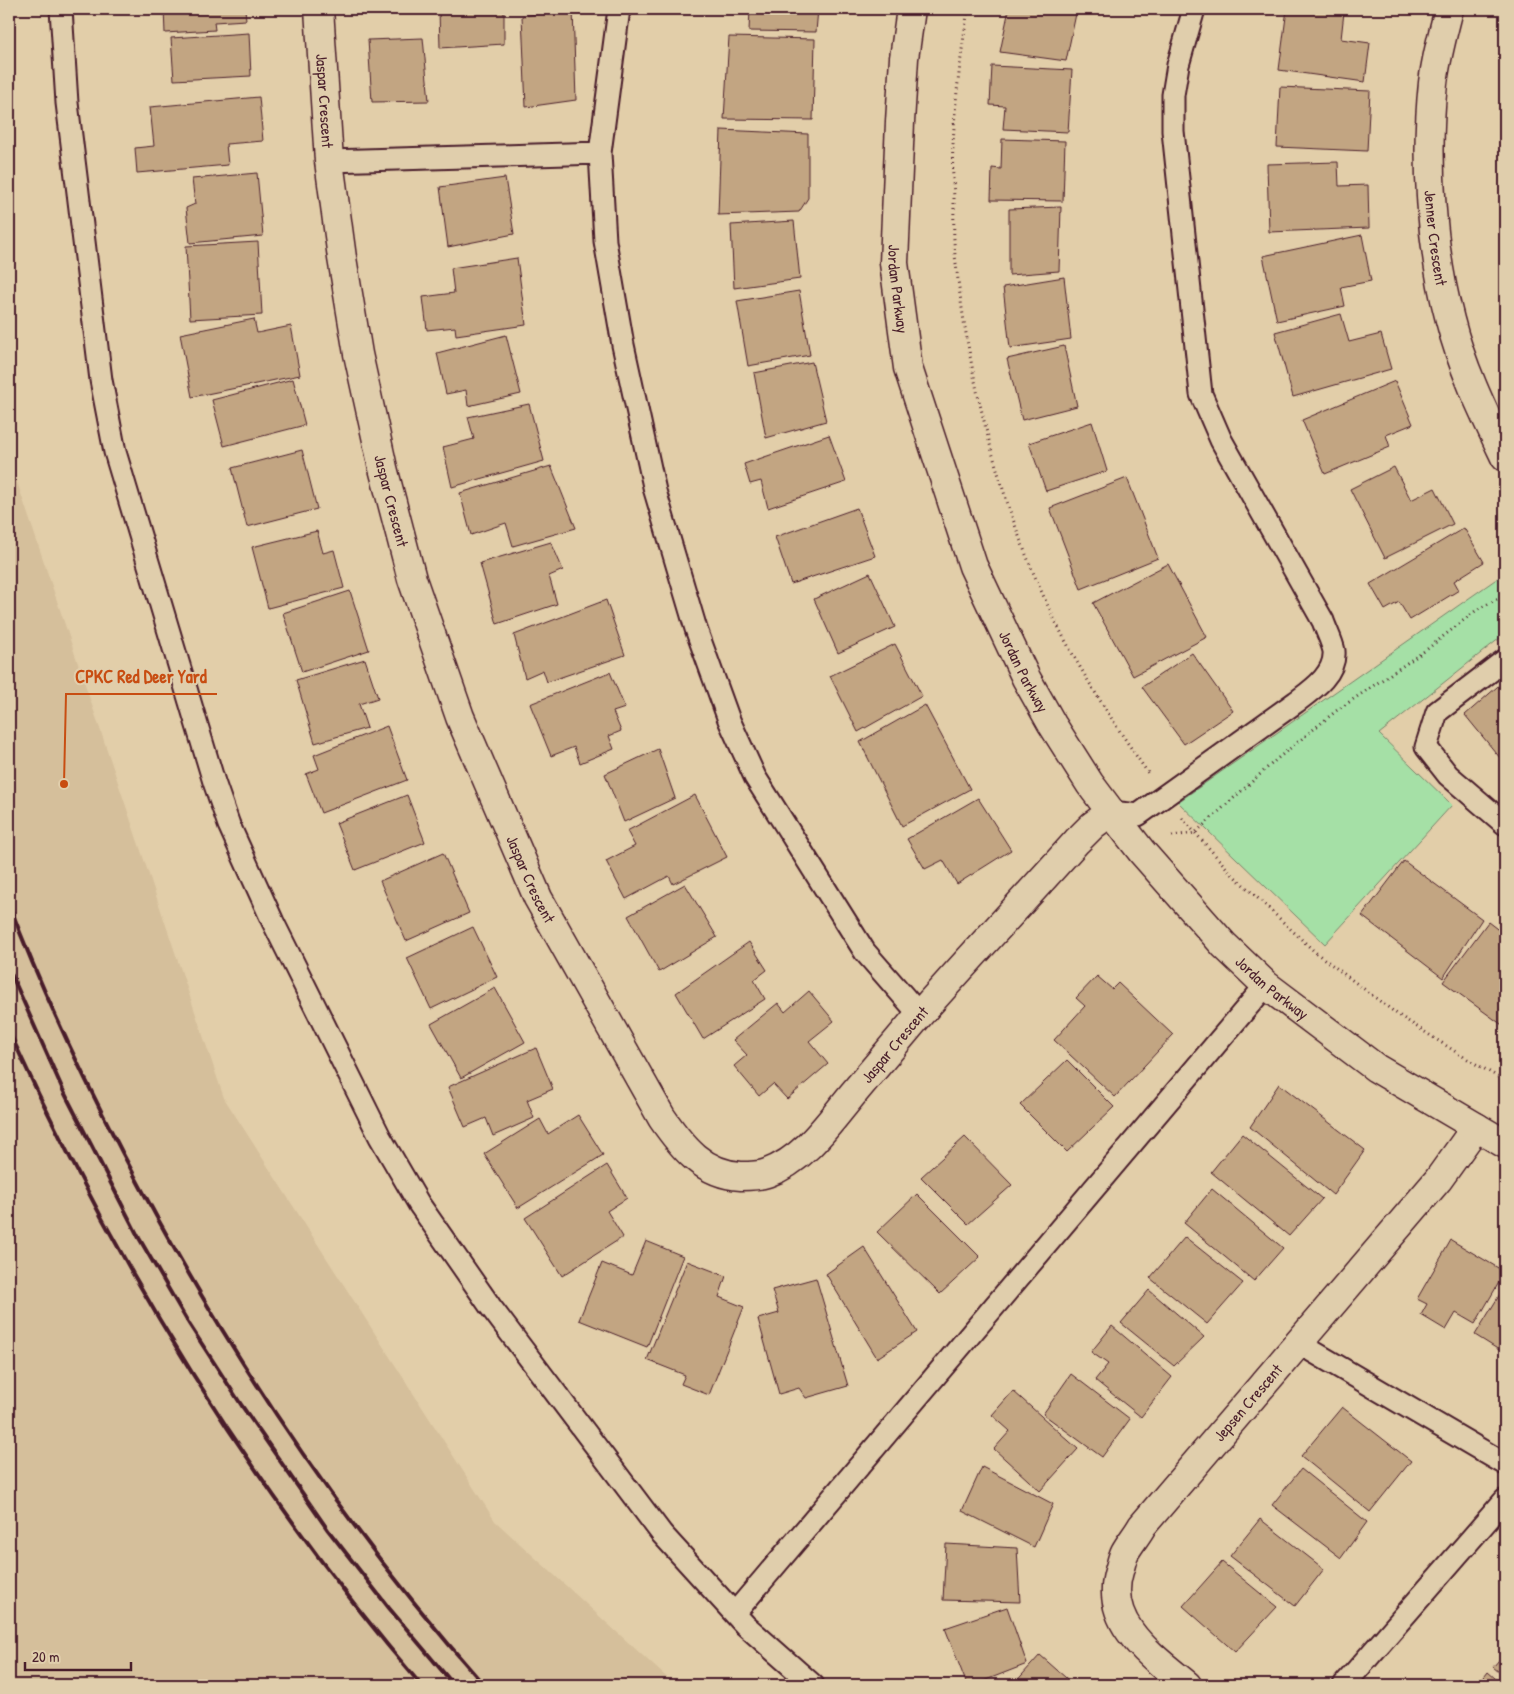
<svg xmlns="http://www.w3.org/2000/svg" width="1514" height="1694" font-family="'Patrick Hand',sans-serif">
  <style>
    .built { fill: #d5bf9b }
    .green { fill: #a5e0a6; stroke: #788068 }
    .building { fill: #c2a582; stroke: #4a1f2b }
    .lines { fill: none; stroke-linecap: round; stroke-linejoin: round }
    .lane-casing { stroke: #4a1f2b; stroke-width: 25 }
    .street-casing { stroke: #4a1f2b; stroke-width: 31 }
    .secondary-casing { stroke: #4a1f2b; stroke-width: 31 }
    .path { stroke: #4a1f2b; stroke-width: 3; stroke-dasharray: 1 4; stroke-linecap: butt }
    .lane { stroke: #e0ceac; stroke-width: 21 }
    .street { stroke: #e0ceac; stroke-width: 28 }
    .secondary { stroke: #e0ceac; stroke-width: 28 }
    .rail { stroke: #4a1f2b; stroke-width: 4 }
    .labels { text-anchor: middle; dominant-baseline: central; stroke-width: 4; stroke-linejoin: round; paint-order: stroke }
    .street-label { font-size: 16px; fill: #4a1f2b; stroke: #e0ceac }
    .leader { fill: none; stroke: #c84d12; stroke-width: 2 }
    .callout-dot { fill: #c84d12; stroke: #e0ceac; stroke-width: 2 }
    .callout-label { font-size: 18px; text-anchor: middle; font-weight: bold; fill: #c84d12; stroke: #e0ceac; stroke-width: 4; stroke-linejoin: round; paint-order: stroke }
  </style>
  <rect width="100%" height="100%" fill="#e2cea9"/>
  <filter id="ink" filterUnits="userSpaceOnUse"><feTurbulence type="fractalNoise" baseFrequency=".02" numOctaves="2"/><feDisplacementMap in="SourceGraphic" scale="10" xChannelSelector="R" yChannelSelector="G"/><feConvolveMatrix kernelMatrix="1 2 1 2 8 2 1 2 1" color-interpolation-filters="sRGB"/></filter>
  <g filter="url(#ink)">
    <path class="built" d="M9,434L13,470L224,1098L495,1521L675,1685H9Z"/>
    <path class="green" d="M1505,573V634L1379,734L1452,805L1325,944L1178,802Z"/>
    <path class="building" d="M164,9H245L246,20L214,22L215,30L165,33Z
      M439,9H504V44L440,48Z
      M573,9L576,100L526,107L522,16Z
      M750,9H818L816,32L749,31Z
      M1009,9H1077L1066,61L1000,52Z
      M1287,9H1320L1344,12L1341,39L1370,43L1365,82L1279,70Z
      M249,33L251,76L174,80L171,38Z
      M729,37L815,39L813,120L724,119Z
      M423,38L429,101L372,102L368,40Z
      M992,66L1072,70L1068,132L1003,129L1005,106L990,105Z
      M1280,87L1370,91L1367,151L1277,147Z
      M259,97L263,141L226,144L228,165L137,173L135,148L154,146L150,107Z
      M721,130L808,134V198L799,212L718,215Z
      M1002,139L1065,141L1063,201L991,200L992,168L1001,169Z
      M1338,162L1339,186L1368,185L1369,228L1269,232L1267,164Z
      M257,173L263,236L190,243L186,208L195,204L192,179Z
      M505,178L514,234L448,247L440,187Z
      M1061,207L1059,271L1009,275V209Z
      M794,221L800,279L734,288L731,225Z
      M1362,235L1371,281L1341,287L1345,306L1277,321L1263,256Z
      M258,242L262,315L190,319L186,246Z
      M517,258L526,325L456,335L455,327L427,330L423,297L454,293L451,268Z
      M1064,277L1071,339L1010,348L1003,287Z
      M799,291L810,355L748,366L737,301Z
      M1341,314L1349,342L1381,334L1391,369L1293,397L1275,332Z
      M254,319L257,333L291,326L300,375L192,397L180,334Z
      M506,335L521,394L468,406L466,390L446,394L437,353Z
      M1064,346L1077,406L1022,420L1007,359Z
      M812,362L826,421L766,438L754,373Z
      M293,379L305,425L224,446L212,400Z
      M1395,381L1413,424L1386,435L1390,447L1325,474L1302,420Z
      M529,404L544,461L452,487L443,447L474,439L468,417Z
      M1092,422L1107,471L1046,491L1029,443Z
      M829,435L846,482L768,508L761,481L750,484L744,464Z
      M302,450L317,509L247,527L232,468Z
      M551,466L576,528L513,546L506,523L471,535L460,493Z
      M1394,467L1411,500L1435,488L1453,524L1385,558L1350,489Z
      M1127,478L1158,558L1081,589L1050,508Z
      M857,508L875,556L791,584L775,537Z
      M1464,528L1484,562L1454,581L1459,590L1410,620L1399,602L1385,610L1370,584Z
      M317,531L323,553L334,550L344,588L268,608L252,547Z
      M551,542L563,570L549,576L557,604L497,624L480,563Z
      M1168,564L1207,637L1133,676L1093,603Z
      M870,573L895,627L838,653L814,599Z
      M350,591L369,650L302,672L283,613Z
      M606,600L625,655L547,682L543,670L525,678L514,635Z
      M895,644L922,696L858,732L830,676Z
      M1192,653L1233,711L1184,744L1142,687Z
      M365,659L378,698L359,704L367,728L315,743L296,680Z
      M610,672L625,708L613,712L621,731L609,736L614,749L580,763L574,747L551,756L530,704Z
      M1505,680V764L1465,715Z
      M925,705L970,789L902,826L860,742Z
      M387,726L407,780L321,813L306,774L319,769L314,755Z
      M658,749L675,798L624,822L605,774Z
      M407,795L425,842L355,870L336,823Z
      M695,795L727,857L673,884L669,876L626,899L606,861L635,846L627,831Z
      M978,798L1011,850L957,884L943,860L925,869L907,839Z
      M443,853L469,913L406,941L380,881Z
      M1404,861L1482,919L1443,978L1362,916Z
      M685,884L717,937L659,972L628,916Z
      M1488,922L1505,935V1027L1443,982Z
      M473,927L497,977L431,1009L407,958Z
      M749,942L767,970L754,980L765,999L703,1039L676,993Z
      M1097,976L1112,989L1118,983L1173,1035L1115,1097L1054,1040L1085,1006L1076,998Z
      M495,988L525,1042L461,1078L431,1024Z
      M809,991L834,1021L809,1041L828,1064L787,1099L773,1084L759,1096L734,1066L747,1055L733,1040L778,1003L785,1012Z
      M536,1048L553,1089L527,1100L534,1118L493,1136L486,1118L465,1127L448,1087Z
      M1067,1060L1114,1107L1067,1152L1020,1105Z
      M1279,1084L1365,1150L1333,1195L1250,1127Z
      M578,1115L603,1155L518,1208L484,1154L540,1119L548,1134Z
      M1242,1134L1322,1199L1289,1236L1211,1172Z
      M965,1137L1012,1185L968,1224L921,1177Z
      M607,1165L627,1198L607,1211L623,1237L562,1276L525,1218Z
      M1212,1189L1283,1248L1254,1281L1184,1223Z
      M917,1194L980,1257L940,1294L877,1232Z
      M1185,1237L1243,1283L1207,1324L1150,1278Z
      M1451,1240L1505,1272L1475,1324L1456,1313L1446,1330L1421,1315L1427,1304L1417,1299Z
      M646,1241L683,1256L647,1347L579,1320L602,1263L632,1275Z
      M864,1247L917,1332L877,1358L826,1274Z
      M687,1261L726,1276L719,1297L744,1307L709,1395L681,1384L685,1375L647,1360Z
      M816,1278L848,1386L806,1398L799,1388L779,1394L758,1319L779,1313L772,1290Z
      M1505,1286V1340L1499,1350L1475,1335Z
      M1149,1290L1204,1337L1174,1366L1121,1323Z
      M1112,1326L1172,1377L1141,1417L1095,1380L1108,1364L1091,1352Z
      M1071,1374L1130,1419L1102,1457L1043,1414Z
      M1013,1391L1078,1449L1040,1491L994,1449L1010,1431L992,1415Z
      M1342,1407L1411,1461L1370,1512L1301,1456Z
      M982,1467L1053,1504L1034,1547L962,1511Z
      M1301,1469L1367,1522L1341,1558L1272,1505Z
      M1260,1519L1324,1569L1295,1606L1230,1556Z
      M946,1544L1017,1548L1020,1602L943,1600Z
      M1222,1562L1277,1607L1235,1652L1183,1606Z
      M1007,1607L1027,1664L973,1685H967L945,1628Z
      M1505,1653V1677L1493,1667Z
      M1040,1655L1074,1685H1013Z
      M1488,1672L1503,1685H1478Z"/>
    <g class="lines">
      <defs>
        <path id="lane" d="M61,9L67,103L101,380L115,452L214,782L229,825L273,922L380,1137L419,1204L490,1306L662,1534L745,1625L813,1685
          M619,9L600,153L605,241L623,345L655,491L696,629L729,720L755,777L865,952L920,1015
          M329,161L600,153
          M1505,660L1437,712L1426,747L1448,775L1505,824
          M1111,812L1138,815L1296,702C1312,690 1336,674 1334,651C1332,641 1326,630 1323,621L1221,440L1201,394L1173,131V95L1178,65L1194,9
          M1300,1344L1505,1464
          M735,1613L1266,985
          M1344,1685L1505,1500"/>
        <g id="street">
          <path id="s1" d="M319,9L329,161L342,258L358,354L383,468L412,579L460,717L538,898L662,1118C682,1147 703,1174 741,1176C749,1176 759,1176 767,1173C804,1160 828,1124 852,1095C875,1068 897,1041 920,1014C971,956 1025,899 1077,841L1093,825L1111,812"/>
          <path id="s2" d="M1449,9C1443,33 1436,58 1433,83C1425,157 1431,249 1450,320C1462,368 1484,413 1505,457"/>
          <path id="s3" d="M1187,1685C1152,1656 1103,1623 1119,1571C1121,1565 1122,1558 1125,1552C1130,1543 1137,1535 1142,1526L1438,1180L1476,1127"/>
        </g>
        <g id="secondary">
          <path id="s4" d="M911,9L904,58L900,122L894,263L908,368L973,566L1026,678L1052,724L1090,784L1111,812L1142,852L1224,945L1266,985L1376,1068L1505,1144"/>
        </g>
      </defs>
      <use href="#lane" class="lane-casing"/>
      <use href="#street" class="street-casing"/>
      <use href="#secondary" class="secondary-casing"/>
      <path class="path" d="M968,9C961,54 955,99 953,146C952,163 953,181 954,198C954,217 953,236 955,255C968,371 995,488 1043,595C1071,658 1109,716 1148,773
        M1182,818L1232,874L1315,952L1397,1014L1459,1054L1505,1081
        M1172,836L1195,833L1277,759L1336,711L1426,650L1478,609L1505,595"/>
      <use href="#lane" class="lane"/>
      <use href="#street" class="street"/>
      <use href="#secondary" class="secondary"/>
      <path class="rail" d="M9,904C41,989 80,1071 122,1152C221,1343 341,1524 484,1685
        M9,969L63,1090L139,1238L189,1324L242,1406L328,1530L389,1608L454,1685
        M9,1031C116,1266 253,1489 421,1685"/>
    </g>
  </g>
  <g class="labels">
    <g class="street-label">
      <text stroke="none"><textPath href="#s1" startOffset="92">Jaspar Crescent</textPath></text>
      <text stroke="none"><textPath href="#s2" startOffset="231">Jenner Crescent</textPath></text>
      <text stroke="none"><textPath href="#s4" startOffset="281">Jordan Parkway</textPath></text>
      <text stroke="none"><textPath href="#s1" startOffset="498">Jaspar Crescent</textPath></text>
      <text stroke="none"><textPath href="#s4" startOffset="686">Jordan Parkway</textPath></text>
      <text stroke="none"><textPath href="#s1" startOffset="902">Jaspar Crescent</textPath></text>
      <text stroke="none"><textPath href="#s4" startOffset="1091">Jordan Parkway</textPath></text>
      <text stroke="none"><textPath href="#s1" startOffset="1486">Jaspar Crescent</textPath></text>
      <text stroke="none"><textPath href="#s3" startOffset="356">Jepsen Crescent</textPath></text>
    </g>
  </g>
  <path class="leader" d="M64 784L66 694H217"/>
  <circle class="callout-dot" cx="64" cy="784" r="5"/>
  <g class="callout-label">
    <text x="141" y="683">CPKC Red Deer Yard</text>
  </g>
  <rect width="1514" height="1694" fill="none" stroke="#e0ceac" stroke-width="30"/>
  <rect x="15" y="15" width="1484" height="1664" fill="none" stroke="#4a1f2b" stroke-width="2" filter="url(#ink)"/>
  <path d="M25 1662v8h106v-8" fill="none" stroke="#4a1f2b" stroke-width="2.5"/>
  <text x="32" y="1662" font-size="15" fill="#4a1f2b" stroke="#e0ceac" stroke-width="4" paint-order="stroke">20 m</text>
</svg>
